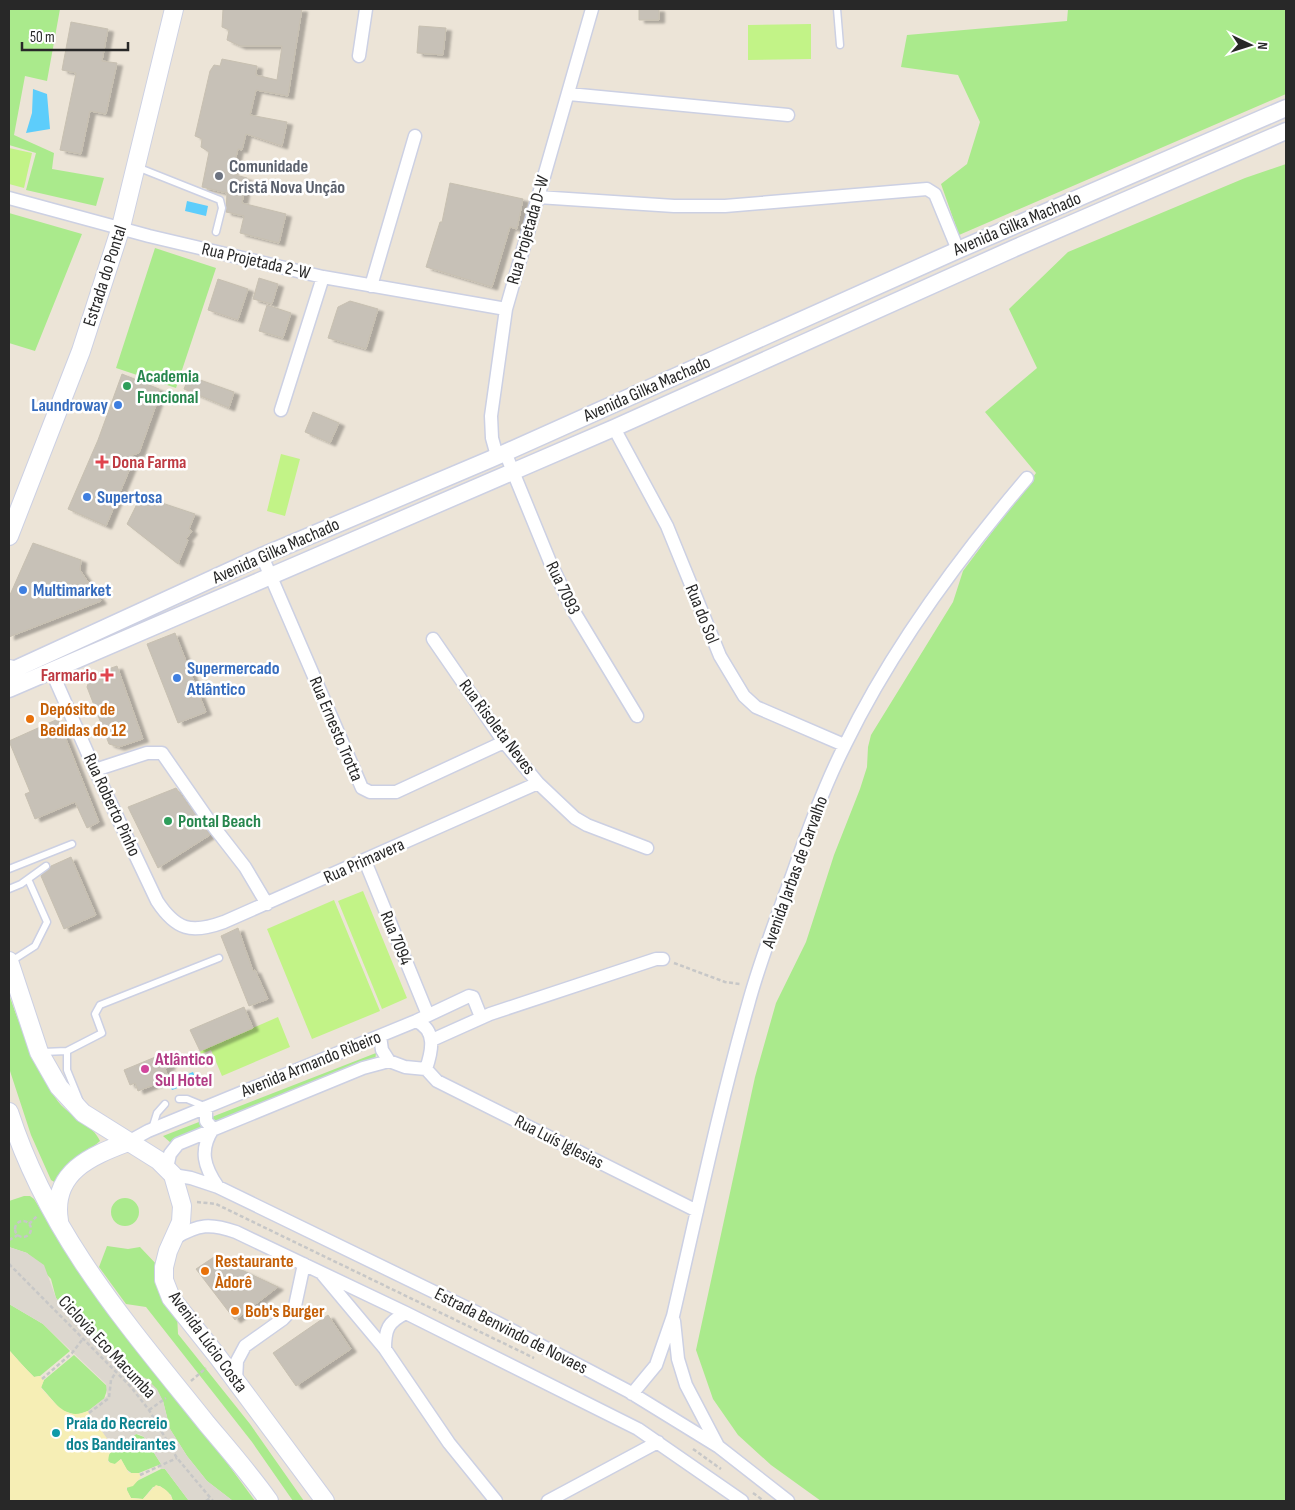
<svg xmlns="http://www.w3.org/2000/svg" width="1295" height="1510" font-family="'Sofia Sans Condensed',sans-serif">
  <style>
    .green { fill: #aaea8c }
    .sand { fill: #f6eeb5 }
    .pitch { fill: #c2f387 }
    .plaza { fill: #dcd7ce }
    .water { fill: #5dcdfb }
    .building { fill: #c7c1b7; stroke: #c7c0b1; filter: url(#shadow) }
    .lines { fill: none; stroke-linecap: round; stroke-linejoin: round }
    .service-casing { stroke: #ccd0e3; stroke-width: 9 }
    .minor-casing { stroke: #ccd0e3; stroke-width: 15 }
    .tertiary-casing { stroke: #ccd0e3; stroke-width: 19 }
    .secondary-casing { stroke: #ccd0e3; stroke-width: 20 }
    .path { stroke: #c7c7c7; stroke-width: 2.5; stroke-dasharray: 4 2.5; stroke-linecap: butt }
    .service { stroke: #fff; stroke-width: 6 }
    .minor { stroke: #fff; stroke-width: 12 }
    .tertiary { stroke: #fff; stroke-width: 16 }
    .secondary { stroke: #fff; stroke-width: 18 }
    .worship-dot { fill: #6b7280; stroke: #fff; stroke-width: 2 }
    .leisure-dot { fill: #2e9e5b; stroke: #fff; stroke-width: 2 }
    .shop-dot { fill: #3f7fe0; stroke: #fff; stroke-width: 2 }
    .health-dot { fill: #e0444e; stroke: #fff; stroke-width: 2 }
    .food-dot { fill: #e8710a; stroke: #fff; stroke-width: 2 }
    .hotel-dot { fill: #d1479c; stroke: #fff; stroke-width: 2 }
    .culture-dot { fill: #0f9aa8; stroke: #fff; stroke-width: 2 }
    .labels { text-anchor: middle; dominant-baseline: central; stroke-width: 5; stroke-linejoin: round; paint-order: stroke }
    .worship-label { font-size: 18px; font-weight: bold; fill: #5b616d; stroke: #fff; text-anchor: start }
    .street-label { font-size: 18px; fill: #282828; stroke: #fff }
    .leisure-label { font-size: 18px; font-weight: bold; fill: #27864d; stroke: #fff; text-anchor: start }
    .shop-label { font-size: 18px; font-weight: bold; fill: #366cbe; stroke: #fff; text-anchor: start }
    .health-label { font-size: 18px; font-weight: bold; fill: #be3a42; stroke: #fff; text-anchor: start }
    .food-label { font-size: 18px; font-weight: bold; fill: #c56008; stroke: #fff; text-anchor: start }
    .hotel-label { font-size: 18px; font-weight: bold; fill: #b23c85; stroke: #fff; text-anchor: start }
    .culture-label { font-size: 18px; font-weight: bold; fill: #0d838f; stroke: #fff; text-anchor: start }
  </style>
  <defs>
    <filter id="shadow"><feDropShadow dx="5.5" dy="3" stdDeviation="1" flood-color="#0004"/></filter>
  </defs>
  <rect width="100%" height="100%" fill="#ece4d7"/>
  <path class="green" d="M9,9H60L47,81L25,76L14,135L54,153L52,169L104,178L96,206L26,190L36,153L9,145Z
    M1068,9H1286V94L959,235L941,184L967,164L980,122L958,75L901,67L907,35L1067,21Z
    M1286,164V1501H821L771,1465L738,1435L713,1399L696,1350L755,1077L776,1003L806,942L834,855L860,789L867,767L868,747L871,735L953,602L963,571L1036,473L985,412L1037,368L1009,309L1068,252L1245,178Z
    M9,213L82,234L35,351L9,343Z
    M155,248L216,268L176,388L116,368Z
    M9,994C18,1022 42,1083 61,1105C73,1118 93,1125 100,1141L69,1167L56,1183L51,1180L31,1135L9,1068Z
    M376,1053L375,1061L171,1143L163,1136Z
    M24,1196H30L34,1199L88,1285L208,1437L255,1501H233L207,1481L187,1456L170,1429L163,1401L147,1379L128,1370L85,1331L56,1298L51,1279L27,1253L9,1247V1201Z
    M111 1212a14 14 0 1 1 28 0a14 14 0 1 1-28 0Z
    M107,1246L128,1249L140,1247L159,1267L177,1314L178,1334L250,1424L304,1501H293L252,1442L146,1307L126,1304L99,1267Z
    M9,1304L43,1324L70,1351L40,1376L34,1377C25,1368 18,1360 9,1350Z
    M74,1355L108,1387L104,1399L88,1411L76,1415L61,1410L41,1387L44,1380Z
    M136,1434L144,1437L161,1464L134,1475L126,1469L121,1459L115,1464H111L107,1459L111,1451L115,1450Z
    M161,1469H165L189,1501H173L171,1495L160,1486L153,1487L143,1499L131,1498L127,1491V1486Z"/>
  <path class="sand" d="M9,1350C18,1360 25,1368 34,1377L40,1376L44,1380L41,1388C56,1403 65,1421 88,1411L115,1450L109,1454L108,1462L115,1464L121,1459L129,1473H139L141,1477L133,1486L126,1488L131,1498L143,1499L156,1485C165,1488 170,1492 173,1501H9Z"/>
  <path class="pitch" d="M811,24V59L748,60V25Z
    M9,148L32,153L24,188L9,184Z
    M281,454L300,459L285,516L267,511Z
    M363,891L407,998L382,1009L338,901Z
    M334,900L380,1011L312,1039L267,929Z
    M278,1017L290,1047L222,1076L211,1050L201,1054L200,1051Z"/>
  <path class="plaza" d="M9,1247L27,1253L44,1265L56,1298L74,1320L128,1370L147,1379L157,1389L163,1401L170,1429L187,1456L207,1481L233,1501H189L165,1469H161L159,1466L161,1464L144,1437L139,1434H136L115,1450L88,1411L107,1396L106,1384L43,1324L9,1304Z"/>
  <path class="water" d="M33,89L47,94L50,129L26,133L32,113Z
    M187,201L208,206L206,216L185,211Z
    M193,1072L197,1081L172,1090L168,1082Z"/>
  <path class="building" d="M223,9H302L288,96L256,90L250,115L287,122L282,146L246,134L242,150L238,149L232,174L247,178L242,203L286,214L279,243L240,233L244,216L226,212L227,193L202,187L209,152L201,147L202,139L195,136L210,71L214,65L220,66L222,59L257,66L256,75L277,80L282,46H240L227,40L229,30L222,27Z
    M639,9H659V20H639Z
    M71,22L108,29L102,61L117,63L106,114L90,111L81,154L60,150L76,73L62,70Z
    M419,26L446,28L443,55L417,53Z
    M450,183L523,199L517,229L510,227L492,287L426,267L440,222H442Z
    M259,278L278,284L272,304L253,299Z
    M218,279L248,289L238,320L208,310Z
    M350,301L378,309L366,349L328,338L338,307Z
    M267,305L291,313L283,338L259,331Z
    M122,374L159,389L160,394L139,453L132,455L131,466L106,526L68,509L98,440Z
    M189,376L234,392L229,408L184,389Z
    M313,412L339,423L330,443L305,432Z
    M141,496L195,514L189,529L192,531L186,539L188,540L178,564L127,524Z
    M33,543L81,560L80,570L101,601L9,637V597Z
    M175,633L206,712L178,723L147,644Z
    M117,666L143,739L119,747L109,744L87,687L91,675Z
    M58,719L99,822L87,828L75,802L35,819L25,794L30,792L9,741Z
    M176,788L210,835L158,868L128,807Z
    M71,857L96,915L64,929L41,876L51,866Z
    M238,928L253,971L255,970L268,999L249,1006L221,936Z
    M244,1007L253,1028L200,1051L190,1030Z
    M165,1053L170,1066L165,1069L169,1079L138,1091L135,1083L130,1085L124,1070Z
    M214,1257L278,1287L235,1320L196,1269Z
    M328,1315L351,1349L296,1386L273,1353Z"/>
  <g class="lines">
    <defs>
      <path id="service" d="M837,9L840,45
        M137,167L220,200L222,208L216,232
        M9,869L72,844
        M9,889L21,884L46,866
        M10,962L35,946L47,922L28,879
        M67,1051V1070L80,1102
        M43,1052L67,1051L102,1033L95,1014L100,1005L219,958
        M179,1099H187L204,1106
        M152,1129L157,1113L165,1104"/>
      <path id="minor" d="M359,56L366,9
        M569,94L788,115
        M538,197L674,206H725L927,189L935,194L958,250
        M9,198L149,236L323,277L506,309
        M371,286L415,136
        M281,410L323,277
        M614,428L667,526L720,656L744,696L756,707L844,745
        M505,452L550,562L573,610L637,716
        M497,456L492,438L491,416L506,309L592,9
        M262,556L362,788L370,792H396L504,742
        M433,639L504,742L538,783L575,818L587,825L647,848
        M51,670L95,770L157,901C176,930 191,934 224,922L538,783
        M95,770L147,753H162L210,822L245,867L267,904
        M365,861L428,1015
        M416,1021C437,1030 432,1051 426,1069
        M380,1036L382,1050L389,1061
        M432,1040L490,1014L656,959H663
        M426,1069L437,1081L697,1211
        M206,1107V1121L213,1129C199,1150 204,1167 218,1187
        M128,1142L148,1131L416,1021L469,996L473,997L481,1017
        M167,1168L170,1154L178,1144L363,1068L389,1061L405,1067L426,1069
        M173,1175L191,1178L218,1187L496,1322L628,1391L719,1447L788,1501
        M175,1238C199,1224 210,1223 236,1232L406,1313L638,1429L742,1501
        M323,1275L385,1349L449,1443L496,1501
        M674,1321L678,1359L686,1385L718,1446
        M385,1349C385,1329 388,1322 406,1313
        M236,1380L237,1361L245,1346L283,1319L295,1306L304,1264
        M632,1394L656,1365L673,1316C697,1212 719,1107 748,1005C760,960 777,917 793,873C808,830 824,786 845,745C892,648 958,559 1027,478
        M548,1501L658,1442"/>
      <path id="tertiary" d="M9,672L262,556L491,459L958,250L1286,108
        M9,689L614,428L1015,248L1286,131"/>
      <path id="secondary" d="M9,536L81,351L121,227L174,9
        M9,669L13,670
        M9,961L39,1052L59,1087L83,1113L158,1160L173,1175L182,1206L181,1222L168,1251L164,1267V1280L171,1298L218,1357L325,1501
        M9,1112C49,1236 127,1324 207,1424C228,1449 250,1474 269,1501
        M59,1221C51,1172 91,1156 128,1142"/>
    </defs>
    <use href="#service" class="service-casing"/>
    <use href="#minor" class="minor-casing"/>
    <use href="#tertiary" class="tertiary-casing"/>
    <use href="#secondary" class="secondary-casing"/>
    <path class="path" d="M674,963L725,982L740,984
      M197,1202L216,1204L534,1358
      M15 1229a8 8 0 1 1 16 0a8 8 0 1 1-16 0Z
      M29,1224L37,1216
      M9,1240L18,1235
      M9,1264L131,1387L149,1410L177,1458L213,1501
      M42,1379L72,1353L82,1340
      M191,1381L206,1368
      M149,1410L166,1398
      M89,1413L109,1398L111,1380L116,1372
      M693,1449L721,1469
      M140,1475L177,1458
      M753,1493L764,1501
      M206,1501L210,1498"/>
    <use href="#service" class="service"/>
    <use href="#minor" class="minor"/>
    <use href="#tertiary" class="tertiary"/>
    <use href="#secondary" class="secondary"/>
  </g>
  <circle class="worship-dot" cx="219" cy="176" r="5"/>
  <g class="leisure-dot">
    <circle cx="127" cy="386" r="5"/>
    <circle cx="168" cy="821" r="5"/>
  </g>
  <g class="shop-dot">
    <circle cx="118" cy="405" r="5"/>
    <circle cx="87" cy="497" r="5"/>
    <circle cx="23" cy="590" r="5"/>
    <circle cx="177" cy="678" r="5"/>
  </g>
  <g class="health-dot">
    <path d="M99.5 454.5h5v5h5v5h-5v5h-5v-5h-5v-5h5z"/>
    <path d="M104.5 667.5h5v5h5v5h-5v5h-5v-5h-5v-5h5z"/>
  </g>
  <g class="food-dot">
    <circle cx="30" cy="719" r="5"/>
    <circle cx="205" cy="1271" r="5"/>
    <circle cx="235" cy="1311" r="5"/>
  </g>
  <circle class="hotel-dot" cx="145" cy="1069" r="5"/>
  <circle class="culture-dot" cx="56" cy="1433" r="5"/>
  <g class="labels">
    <g class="worship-label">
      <text x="229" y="166">Comunidade<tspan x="229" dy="21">Cristã Nova Unção</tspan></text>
    </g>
    <g class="street-label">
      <text transform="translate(1017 224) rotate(-23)">Avenida Gilka Machado</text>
      <text transform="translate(528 230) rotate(-74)">Rua Projetada D-W</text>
      <text transform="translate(256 261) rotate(13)">Rua Projetada 2-W</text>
      <text transform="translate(105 276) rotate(-72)">Estrada do Pontal</text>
      <text transform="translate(647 389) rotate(-24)">Avenida Gilka Machado</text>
      <text transform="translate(276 551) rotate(-24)">Avenida Gilka Machado</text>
      <text transform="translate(563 588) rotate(64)">Rua 7093</text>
      <text transform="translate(702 614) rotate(68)">Rua do Sol</text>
      <text transform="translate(497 727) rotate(53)">Rua Risoleta Neves</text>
      <text transform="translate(336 729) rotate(67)">Rua Ernesto Trotta</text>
      <text transform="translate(112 805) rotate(65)">Rua Roberto Pinho</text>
      <text transform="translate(364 861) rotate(-24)">Rua Primavera</text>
      <text transform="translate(795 872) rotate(-70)">Avenida Jarbas de Carvalho</text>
      <text transform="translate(396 938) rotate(68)">Rua 7094</text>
      <text transform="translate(311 1064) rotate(-22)">Avenida Armando Ribeiro</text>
      <text transform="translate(559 1142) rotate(27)">Rua Luís Iglesias</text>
      <text transform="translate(511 1331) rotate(27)">Estrada Benvindo de Novaes</text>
      <text transform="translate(208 1342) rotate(54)">Avenida Lúcio Costa</text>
      <text transform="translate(107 1347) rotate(47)">Ciclovia Eco Macumba</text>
    </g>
    <g class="leisure-label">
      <text x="137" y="376">Academia<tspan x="137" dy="21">Funcional</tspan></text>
      <text x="178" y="821">Pontal Beach</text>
    </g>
    <g class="shop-label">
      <text x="108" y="405" text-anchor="end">Laundroway</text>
      <text x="97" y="497">Supertosa</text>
      <text x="33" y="590">Multimarket</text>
      <text x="187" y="668">Supermercado<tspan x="187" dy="21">Atlântico</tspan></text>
    </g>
    <g class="health-label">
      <text x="112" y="462">Dona Farma</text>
      <text x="97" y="675" text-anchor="end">Farmario</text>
    </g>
    <g class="food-label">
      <text x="40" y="709">Depósito de<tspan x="40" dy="21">Bedidas do 12</tspan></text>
      <text x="215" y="1261">Restaurante<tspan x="215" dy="21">Àdorê</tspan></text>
      <text x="245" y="1311">Bob's Burger</text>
    </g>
    <g class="hotel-label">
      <text x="155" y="1059">Atlântico<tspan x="155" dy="21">Sul Hotel</tspan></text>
    </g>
    <g class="culture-label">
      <text x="66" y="1423">Praia do Recreio<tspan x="66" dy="21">dos Bandeirantes</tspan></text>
    </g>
  </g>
  <rect width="1295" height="1510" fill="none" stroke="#282828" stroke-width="20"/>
  <g transform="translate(1250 45) rotate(94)" stroke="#ffffff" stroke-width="4" paint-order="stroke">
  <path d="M0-4L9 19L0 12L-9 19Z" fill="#282828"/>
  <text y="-8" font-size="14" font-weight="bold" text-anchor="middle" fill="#282828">N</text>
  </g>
  <path d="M22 42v8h106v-8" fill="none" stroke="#282828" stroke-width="2.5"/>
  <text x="30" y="42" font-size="15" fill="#282828" stroke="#ffffff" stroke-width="4" paint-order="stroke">50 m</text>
</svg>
